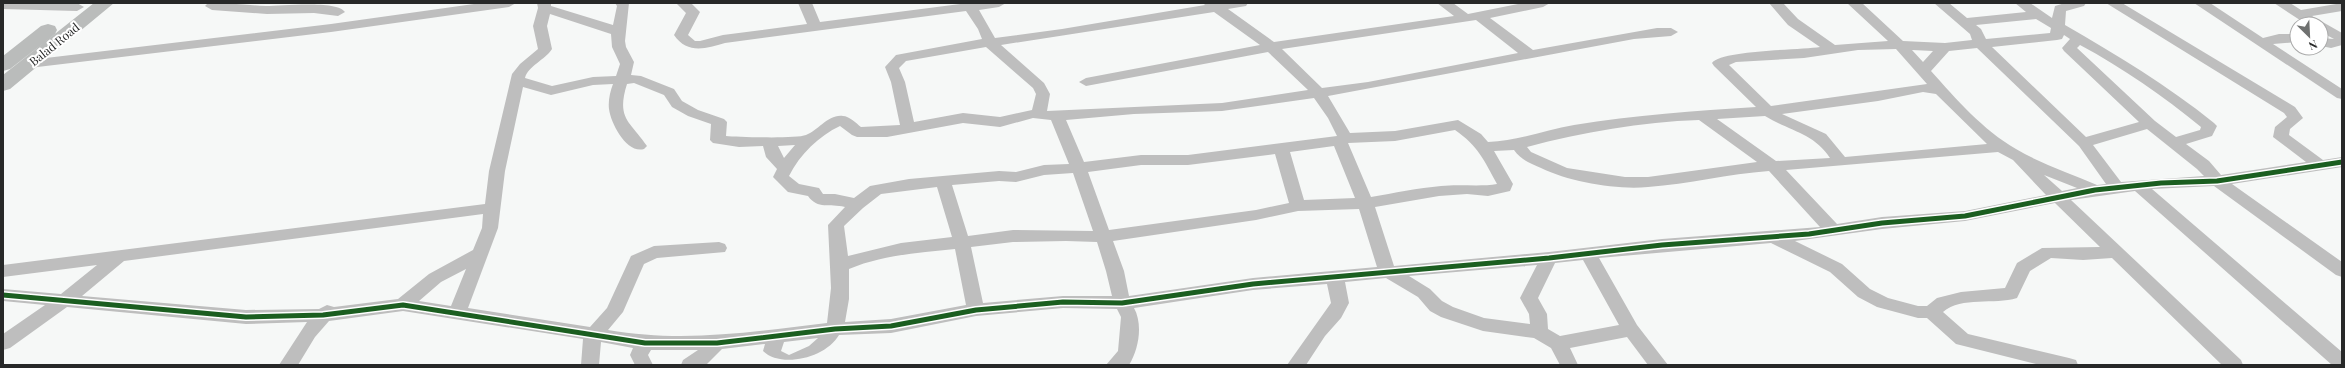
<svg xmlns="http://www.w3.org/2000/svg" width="2345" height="368" font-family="'Playfair Display',serif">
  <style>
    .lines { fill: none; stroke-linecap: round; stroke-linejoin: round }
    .minor { fill: #bebebe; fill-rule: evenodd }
    .highway { fill: #babcbb; fill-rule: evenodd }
    .cycleway-casing { stroke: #fff; stroke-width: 8 }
    .cycleway { stroke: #1b5e20; stroke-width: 5 }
    .labels { text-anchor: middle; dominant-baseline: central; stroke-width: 4; stroke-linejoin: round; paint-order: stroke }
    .street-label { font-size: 12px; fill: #272828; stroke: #fff }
  </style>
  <rect width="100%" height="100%" fill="#f6f8f7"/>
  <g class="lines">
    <path class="minor" d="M3,3H77L84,7L77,11L3,9Z
      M208,3C228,3 247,5 266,6C281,6 337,0 345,12L338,16L314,13L267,14L212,10L205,6Z
      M481,3H516L509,7L331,32L29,68L22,64L29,60L331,24Z
      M537,3H551V6L613,25L617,6L615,3H629L625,41L626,47L634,62L631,75L641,76L674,89L682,101L698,110L724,119L727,122L726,136C738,137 796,139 806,135C818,131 828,114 843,116C849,116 856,123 861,127L900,125L891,82L885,67L896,55L982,39L978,29L966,11L725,43C705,49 687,54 674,35L686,13L676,3H691L700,12L688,35L695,41H700L723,35L807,24L798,3H812L820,22L968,3H1006L999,7L979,10L995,38L1062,29L1205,5L1203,3H1248L1246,6L1228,9L1274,42L1454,16L1437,3H1453L1468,14L1523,3H1550L1543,7L1490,18L1533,50L1657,28H1671L1678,32L1671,36L1634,39L1328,96L1350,133L1395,131L1458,120L1481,134L1488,142C1518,141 1545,130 1574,125C1635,115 1695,111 1756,107L1714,66L1712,63C1721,50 1801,50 1820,47L1788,25L1769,3H1783L1798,19L1835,45L1888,41L1847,3H1862L1903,41L1945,43L1972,40L1970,34L1934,3H1949L1967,18L2026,12L2015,3H2030L2052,18L2055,6L2065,3H2086L2084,6L2066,11L2065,25C2117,55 2167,85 2214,123L2217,126L2212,136L2186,144L2209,161L2221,175L2306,162L2273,137L2275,127L2287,117L2284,113L2106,3H2122L2295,107L2303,118L2290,129L2289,135L2323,160L2342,157V167L2232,184L2342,262V277L2336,275L2214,186L2152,189L2342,352V365H2332L2135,191L2071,200L2241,360L2243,365H2222L2112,258L2083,260L2051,258L2030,271L2017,298C1994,305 1962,296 1943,312L1968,334L2069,358L2076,360L2078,365H2040L1956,344L1927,318H1918L1877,307L1858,297L1830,272L1771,243L1599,258L1637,325L1668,365H1648L1627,337L1570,348L1578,365H1560L1551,348L1534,338L1483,331L1441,317L1430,311L1418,297L1386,278L1345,282L1349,303L1341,318L1325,336L1306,365H1287L1331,303L1327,284L1253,290L1134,308C1143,324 1139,349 1129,365H1106L1118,351L1121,317L1117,309L1063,308L976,316L891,333L839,335C825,359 780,368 763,351L765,344L722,349L706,365H681L683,360L698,350H651L648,355L653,365H635L630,355L633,348L601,342L599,365H581L583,339L403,311L329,321L315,337L298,365H279L307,322L246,324L67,307L10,348L3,350V334L45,305L3,301V289L61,294L97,265L3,277V265L485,204L489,171L512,74L520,64L538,49L533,26L538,8ZM1214,12L1260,45L1086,78L1079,82L1086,86L1268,52L1308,90L1222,103L1047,111L1050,94L1044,83L1001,45ZM550,14L611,34L612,47L620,64L616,76L593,77L552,86L525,78C528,66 545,60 552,49L547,26ZM2036,19L2051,28L2050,33L1986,39L1981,29L1976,25ZM1476,20L1518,53L1368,82L1322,88L1282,49ZM2064,35L2070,39L2062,48L2064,51L2139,122L2086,137L1992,47L2057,40L2062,39ZM2080,45C2123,68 2163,96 2201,127L2200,130L2176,137L2155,121L2077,48ZM986,47L1033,88L1036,94L1032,110L1000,117L963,113L914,122L905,82L899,68L906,61ZM1977,48L2079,146L2106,184L2097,185C2070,173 2041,164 2016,149C1983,130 1956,99 1931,71L1949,51ZM1896,49L1927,84L1771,106L1729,65L1736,62L1804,58L1858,50ZM1912,50L1933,51L1923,62ZM634,83L664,95L672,107L688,116L711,124L710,140L713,143L739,147L763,146L766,157L777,169L773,177L788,192L808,196C818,210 829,203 845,207L828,225L831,288L827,323C751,332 684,343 608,330L623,312L644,264L657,258L725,252L727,248L725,244L719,242L654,246L631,256L607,308L590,327L468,308L498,228L505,171L523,87L551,95L593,85L613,84C610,92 608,101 609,109C611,124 627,154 644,149L647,146C630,121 616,119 627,84ZM1923,92L1936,94L1987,144L1845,157L1826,134L1782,114L1878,101ZM1314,98L1328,118L1337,136L1188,155H1141L1084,162L1066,120L1134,114L1222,111ZM1765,116C1789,131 1814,133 1830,158L1776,161L1717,119ZM1033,118L1051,120L1069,164L1044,165L1016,172L999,171L909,179L870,186L854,198L835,194H823L819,188L799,184L789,176C800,154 819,136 840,126L852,135L857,137H887L963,123L1000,127ZM1699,120L1757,162L1648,177H1625L1567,168L1531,152L1527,147C1583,132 1641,122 1699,120ZM2147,129L2197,169L2204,176L2121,182L2093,145ZM1455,130C1478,146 1484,160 1497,184C1481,187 1459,184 1441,186C1418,188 1394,193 1371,197L1348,143L1395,141ZM795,145L784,158L778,146ZM1334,146L1355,198L1304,200L1290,152ZM1514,150C1521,160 1530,163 1541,168C1570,182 1616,190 1648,187C1689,184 1728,174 1769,171L1820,227L1662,239L1549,252L1394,266L1375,207L1439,196L1467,194L1488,196L1510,191L1513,184L1494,151ZM1998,152L2013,160L2046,195L1965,211L1882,217L1837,224L1786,170ZM1275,154L1289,203L1256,210L1109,230L1088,172L1141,165H1188ZM1073,173L1093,231L1013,230L968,236L952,185L999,181L1016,182L1044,175ZM2044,175L2077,188L2062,191ZM937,187L952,237L901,243L848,256L844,226L863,208L881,194ZM2055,203L2100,247L2042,248L2017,263L2005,288L1961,292L1937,298L1927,306H1918L1888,298L1870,289L1842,264L1795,241L1882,229L1965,221ZM1359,209L1377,267L1253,278L1129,296L1124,271L1113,241L1256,220L1298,211ZM483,214L482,228L473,250L429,274L398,299L334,307L327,305L319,309L246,310L82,296L124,261ZM1066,241L1097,242L1106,271L1112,296H1063L983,303L971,247L1013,242ZM955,249L966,305L891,319L845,322L849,299V269C882,255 919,253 955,249ZM1583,260L1619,325L1560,336L1548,329L1547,314L1538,298L1555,263ZM1537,265L1520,298L1529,314L1530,324L1484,318L1453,307L1442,301L1430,289L1409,276ZM466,269L451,306L419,301L441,282ZM818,338L809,346L789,355L781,351L784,342Z
      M2194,3H2210L2263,38L2279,34H2297V42L2273,44L2342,89V99L2337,98Z
      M2274,3H2290L2301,10L2342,3V11L2312,16L2342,33V45L2331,48L2321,46V38L2334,39L2321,32V24H2306Z"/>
    <path class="highway" d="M94,3H114L10,89L3,91V75Z
      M48,24L55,26L57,30L55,34L10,69L3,71V56L41,26Z"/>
    <defs>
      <path id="cycleway" d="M3,295L246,317L323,315L403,305L645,343H717L835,329L891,326L976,310L1063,302L1122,303L1253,284L1549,258L1662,245L1809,234L1882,223L1965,216L2095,190L2161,183L2217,181L2342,162"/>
    </defs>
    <use href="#cycleway" class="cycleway-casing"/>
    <use href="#cycleway" class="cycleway"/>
  </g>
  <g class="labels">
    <g class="street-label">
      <text transform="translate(54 44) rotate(-39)">Balad Road</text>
    </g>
  </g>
  <rect width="2345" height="368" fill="none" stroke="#272828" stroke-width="8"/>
  <g transform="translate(2309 36) rotate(156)"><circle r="19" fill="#ffffff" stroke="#a9a9a9"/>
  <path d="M0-3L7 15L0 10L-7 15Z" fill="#6f7170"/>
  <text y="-6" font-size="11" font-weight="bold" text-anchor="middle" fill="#272828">N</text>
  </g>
</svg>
